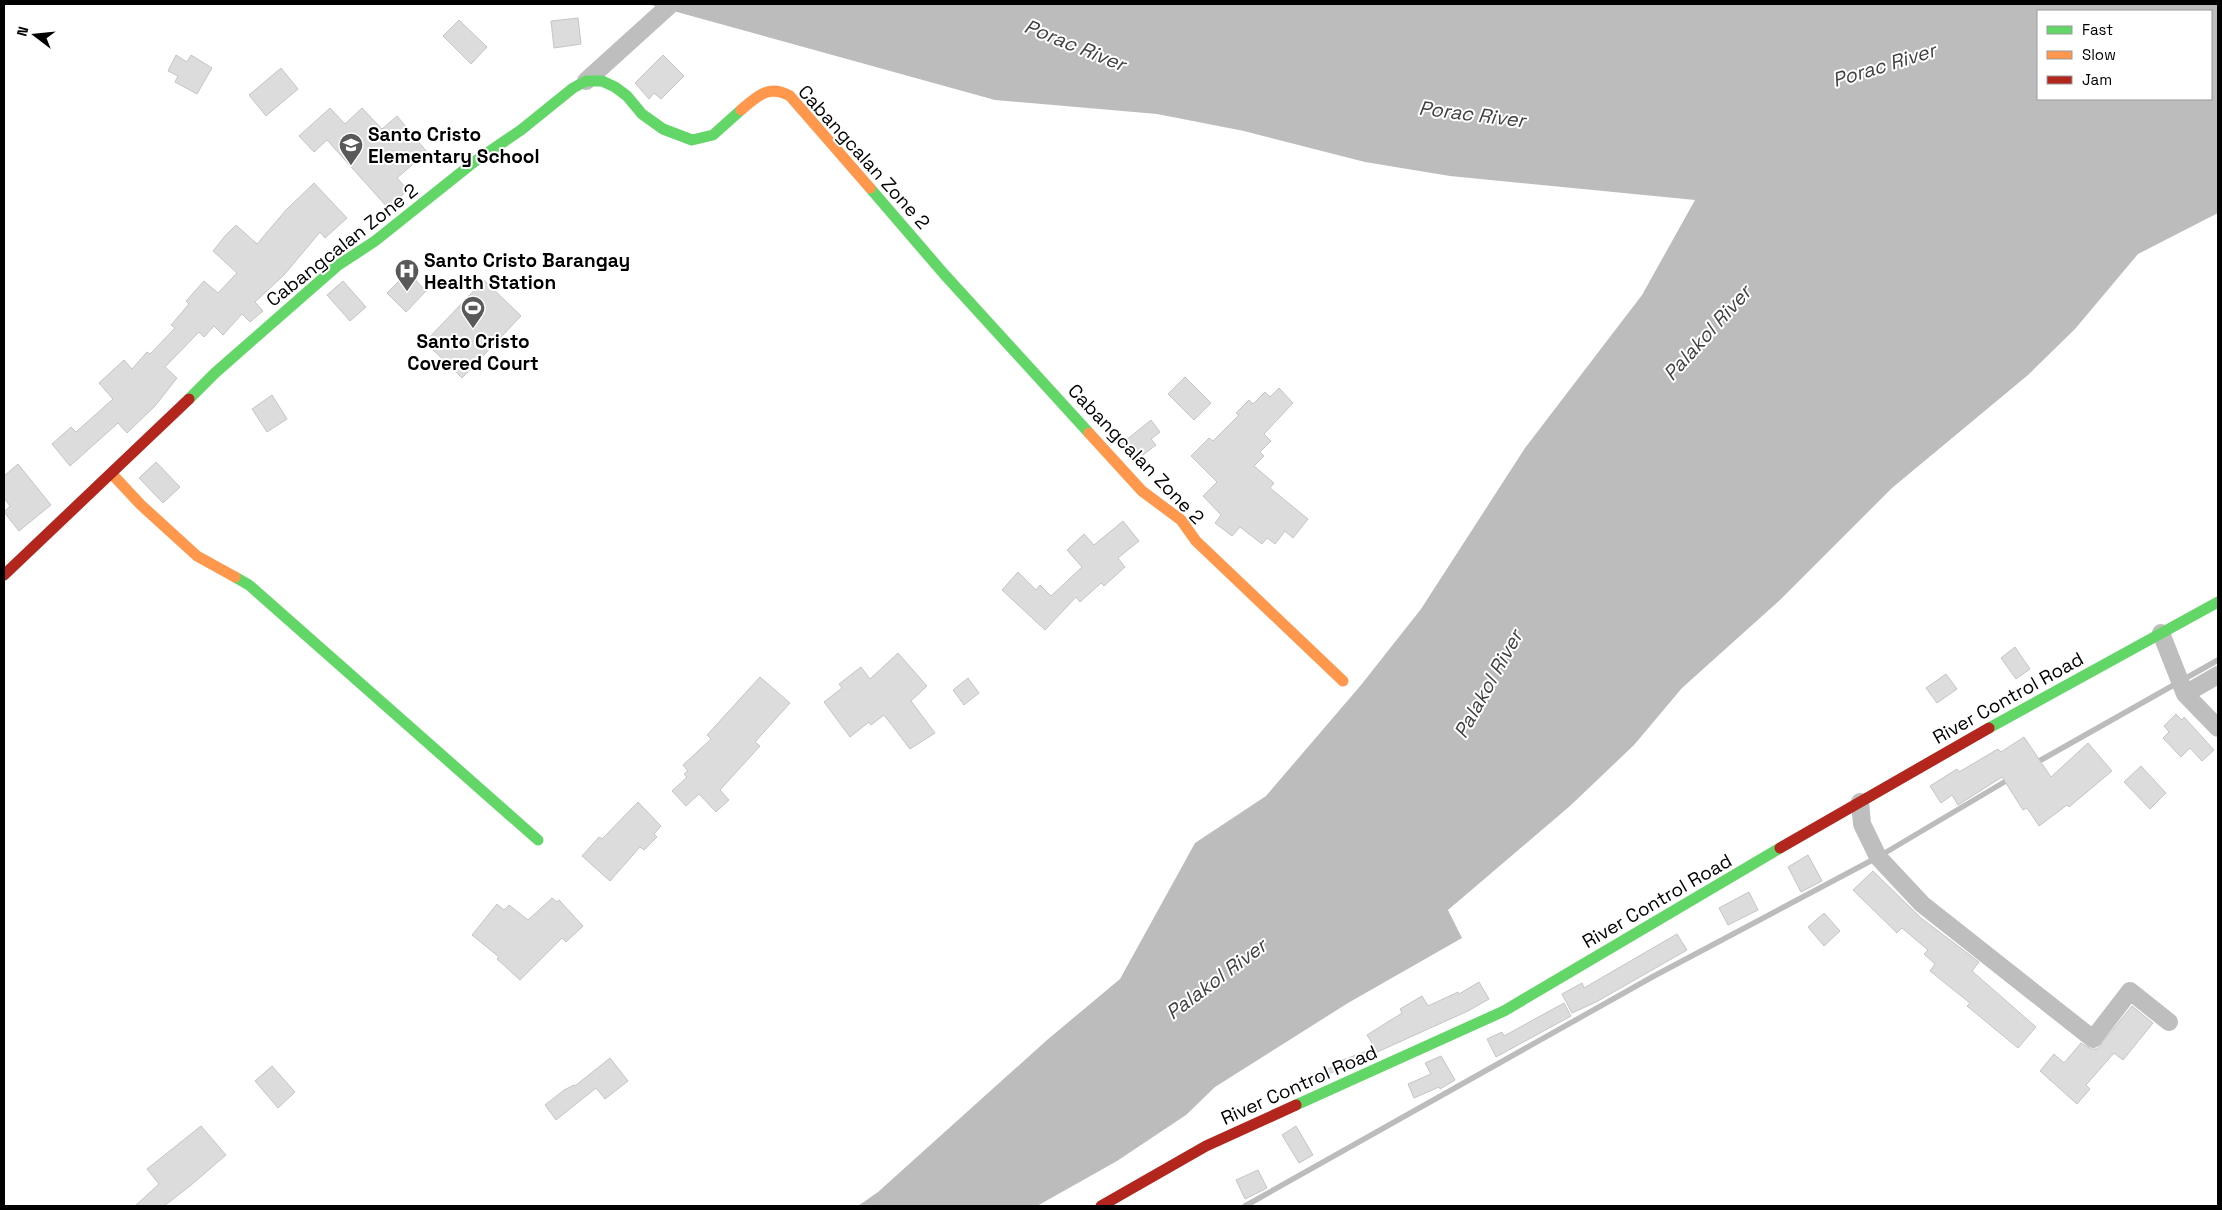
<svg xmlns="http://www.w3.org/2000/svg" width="2222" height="1210" font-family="'Space Grotesk',sans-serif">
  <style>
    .water { fill: #bcbcbc; fill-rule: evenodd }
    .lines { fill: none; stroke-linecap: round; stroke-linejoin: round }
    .stream { stroke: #bcbcbc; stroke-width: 5.5 }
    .building { fill: #dcdcdc; stroke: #c5c5c5 }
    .street { stroke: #bebebe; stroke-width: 18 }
    .fast { stroke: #63d668; stroke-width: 11 }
    .slow { stroke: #ff974d; stroke-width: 11 }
    .jam { stroke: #b3261e; stroke-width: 11 }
    .labels { text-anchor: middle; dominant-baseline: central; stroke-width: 4; stroke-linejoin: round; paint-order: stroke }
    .poi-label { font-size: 19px; font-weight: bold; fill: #000; stroke: #fff; text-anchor: start }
    .street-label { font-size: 19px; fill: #000; stroke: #fff }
    .water-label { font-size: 20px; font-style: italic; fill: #404040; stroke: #fff }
  </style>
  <rect width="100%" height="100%" fill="#fff"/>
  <path class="water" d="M648,4H2218V213L2138,254L2075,329L2028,375L1892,488L1781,599L1682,688L1634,745L1570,806L1448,910L1462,938L1348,1003L1215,1087L1186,1115L1117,1161L1037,1206H858L878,1192L1047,1040L1120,979L1195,843L1266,796L1361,685L1421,609L1525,448L1642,295L1695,200L1450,176L1365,162L1244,131L1157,114L995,100ZM2038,11H2211V99H2038Z"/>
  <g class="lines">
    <path class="stream" d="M2034,764L2218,660
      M1245,1206L1654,976L1878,857L2011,778"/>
  </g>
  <path class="building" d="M578,18L581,44L554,48L551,21Z
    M459,20L487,47L471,64L443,36Z
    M176,55L187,62L191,55L212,68L197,94L175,82L178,76L168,71Z
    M663,55L684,76L661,99L654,93L649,99L635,83Z
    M281,68L298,89L266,116L249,95Z
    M330,108L345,124L362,108L382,129L397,116L427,152L397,178L408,190L388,208L327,140L314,152L299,136Z
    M314,183L347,218L325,238L320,232L284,275L255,302L263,311L250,322L242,314L223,335L214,326L204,337L199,332L165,367L177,378L155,406L127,433L118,423L70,466L52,444L71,427L76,432L113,399L99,383L124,360L132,369L147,352L150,354L175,328L171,325L189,304L186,301L204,281L218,293L237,273L213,251L225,236L236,225L257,244L286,210Z
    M408,272L426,291L406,312L387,293Z
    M484,280L521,316L462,378L425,342Z
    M343,281L366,307L350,321L327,295Z
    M1185,377L1211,403L1194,420L1168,394Z
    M1279,388L1293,403L1264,434L1271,441L1260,452L1264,456L1254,466L1274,483L1270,488L1308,519L1293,538L1285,531L1275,544L1267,538L1262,544L1240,527L1232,536L1215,523L1221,515L1203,496L1217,482L1191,456L1209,438L1213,441L1239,415L1236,413L1249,400L1253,404L1265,392L1270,397Z
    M272,395L287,419L267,432L252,409Z
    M1151,420L1160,432L1151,439L1156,445L1135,461L1120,445Z
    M156,462L180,487L163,503L139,478Z
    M18,464L51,505L19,531L4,512L10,506L4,498V476Z
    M1123,521L1139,541L1118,558L1125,567L1104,586L1101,583L1080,602L1076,597L1045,630L1002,590L1018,572L1036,590L1040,585L1051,596L1082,567L1067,550L1084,534L1094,545Z
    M2015,647L2030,669L2016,679L2001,658Z
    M898,653L927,686L911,701L935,733L910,749L884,715L871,725L869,722L850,737L824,702L842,688L839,684L861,667L870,679Z
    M1946,674L1957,689L1937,703L1926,688Z
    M760,677L790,703L755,742L760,746L720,790L729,800L716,812L699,794L686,806L672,791L687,777L684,774L688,771L683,765L711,739L707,735Z
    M968,678L979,693L964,705L953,690Z
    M2176,714L2182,720L2184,717L2214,750L2202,761L2190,748L2181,757L2163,738L2169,732L2164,726Z
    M2024,737L2051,777L2088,743L2112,771L2069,807L2067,805L2039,826L2027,808L2023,810L2002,777L1958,805L1952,795L1941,803L1930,786L1957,769L1959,772L1998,749L2001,752Z
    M2141,766L2166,793L2150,809L2124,782Z
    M638,802L661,826L654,834L657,837L644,850L640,847L610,881L582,856L599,837L602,839Z
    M1808,855L1822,881L1801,892L1788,867Z
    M1873,871L1921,918L1979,962L1972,971L2036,1027L2018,1048L1967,1006L1970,1003L1930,971L1935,964L1924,954L1928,950L1902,928L1897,933L1853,890Z
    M1749,892L1758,910L1728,925L1719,908Z
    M552,898L557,902L559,900L583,926L566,942L562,938L520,980L497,959L499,957L472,935L497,904L504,910L509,905L528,920Z
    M1824,913L1840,931L1824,946L1808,927Z
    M1677,934L1687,950L1596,1002L1572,1013L1562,994L1582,983L1584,988Z
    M1479,982L1489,999L1468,1011L1291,1091L1289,1089L1326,1072L1325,1070L1341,1063L1340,1061L1375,1048L1367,1035L1402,1013L1400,1009L1422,996L1428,1006L1458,992L1459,994Z
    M1564,1003L1571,1016L1496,1057L1487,1039L1502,1032L1504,1036Z
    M2132,1006L2153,1023L2123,1060L2114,1053L2086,1085L2090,1089L2077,1104L2040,1071L2054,1054L2064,1063L2081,1043L2091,1049H2097Z
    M1441,1056L1455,1080L1440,1089L1439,1087L1414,1098L1408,1084L1431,1074L1425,1063Z
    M610,1058L628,1081L605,1099L596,1088L556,1120L545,1105L564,1090L574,1085L575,1086Z
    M272,1066L295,1092L278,1108L255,1081Z
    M201,1126L226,1155L190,1186L164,1206H135L159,1184L147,1169Z
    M1296,1126L1313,1155L1299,1163L1282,1135Z
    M1258,1170L1267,1188L1245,1199L1236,1180Z"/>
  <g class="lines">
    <path class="street" d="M586,81L671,4
      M2161,633L2185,694L2218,728
      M2185,694L2218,675
      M1860,802L1862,824L1878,857L1922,904L2093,1039L2130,991L2169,1022"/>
    <path class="fast" d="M870,188L944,274L1089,433
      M189,399L215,373L337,266L375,241L474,162L521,130L573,88L586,81H602L615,87L627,96L642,114L663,129L692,140L713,135L741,110
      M235,577L249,585L538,840
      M1989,728L2218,602
      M1296,1105L1504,1011L1780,848"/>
    <path class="slow" d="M741,110C757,96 769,84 790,96L870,188
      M1089,433L1142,491L1181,520L1196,541L1343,681
      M112,474L141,505L197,556L235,577"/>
    <path class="jam" d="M4,575L189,399
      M1780,848L1989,728
      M1101,1206L1206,1146L1296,1105"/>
  </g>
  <defs>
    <symbol id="school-pin" viewBox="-11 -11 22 30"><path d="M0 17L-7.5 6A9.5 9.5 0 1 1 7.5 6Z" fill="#595959" stroke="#fff"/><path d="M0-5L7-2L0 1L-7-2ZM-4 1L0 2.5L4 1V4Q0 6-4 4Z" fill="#fff"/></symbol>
    <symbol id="hospital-pin" viewBox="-11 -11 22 30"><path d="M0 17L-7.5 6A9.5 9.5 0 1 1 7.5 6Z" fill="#595959" stroke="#fff"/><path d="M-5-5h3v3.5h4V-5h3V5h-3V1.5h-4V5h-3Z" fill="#fff"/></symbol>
    <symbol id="stadium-pin" viewBox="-11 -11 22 30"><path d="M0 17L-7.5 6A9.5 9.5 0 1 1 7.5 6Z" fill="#595959" stroke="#fff"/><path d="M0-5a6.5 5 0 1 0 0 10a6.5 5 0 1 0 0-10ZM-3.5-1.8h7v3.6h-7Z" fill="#fff"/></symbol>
  </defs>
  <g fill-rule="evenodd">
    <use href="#school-pin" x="337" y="131" width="28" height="38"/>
    <use href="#hospital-pin" x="393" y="257" width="28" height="38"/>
    <use href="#stadium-pin" x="459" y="294" width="28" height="38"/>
  </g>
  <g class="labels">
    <g class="poi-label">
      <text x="368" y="134">Santo Cristo<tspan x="368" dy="22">Elementary School</tspan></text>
      <text x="424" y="260">Santo Cristo Barangay<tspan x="424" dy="22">Health Station</tspan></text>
      <text x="473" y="341" text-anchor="middle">Santo Cristo<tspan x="473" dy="22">Covered Court</tspan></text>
    </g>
    <g class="street-label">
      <text transform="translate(864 157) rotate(48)">Cabangcalan Zone 2</text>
      <text transform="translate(342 245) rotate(-38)">Cabangcalan Zone 2</text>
      <text transform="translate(1136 454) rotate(46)">Cabangcalan Zone 2</text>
      <text transform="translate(2008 698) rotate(-29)">River Control Road</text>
      <text transform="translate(1657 901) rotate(-30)">River Control Road</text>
      <text transform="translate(1299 1085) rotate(-24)">River Control Road</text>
    </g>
    <g class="water-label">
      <text transform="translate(1075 45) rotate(22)">Porac River</text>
      <text transform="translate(1884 65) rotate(-17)">Porac River</text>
      <text transform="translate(1472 114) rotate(7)">Porac River</text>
      <text transform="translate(1707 333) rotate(-48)">Palakol River</text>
      <text transform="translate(1488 684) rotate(-61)">Palakol River</text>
      <text transform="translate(1216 979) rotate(-37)">Palakol River</text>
    </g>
  </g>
  <rect width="2222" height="1210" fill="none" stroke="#000000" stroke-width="10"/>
  <rect x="2037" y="10" width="175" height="90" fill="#ffffff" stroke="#999999"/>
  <rect x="2047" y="26" width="25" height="8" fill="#63d668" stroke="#999999"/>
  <text x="2082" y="35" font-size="15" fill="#000000">Fast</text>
  <rect x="2047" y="51" width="25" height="8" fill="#ff974d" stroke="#999999"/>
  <text x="2082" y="60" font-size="15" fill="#000000">Slow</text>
  <rect x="2047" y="76" width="25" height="8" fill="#b3261e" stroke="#999999"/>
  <text x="2082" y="85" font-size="15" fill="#000000">Jam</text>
  <g transform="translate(35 35) rotate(286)" stroke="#ffffff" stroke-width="4" paint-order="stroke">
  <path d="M0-4L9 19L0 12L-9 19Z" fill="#000000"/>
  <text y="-8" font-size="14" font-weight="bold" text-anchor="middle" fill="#000000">N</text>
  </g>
</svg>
